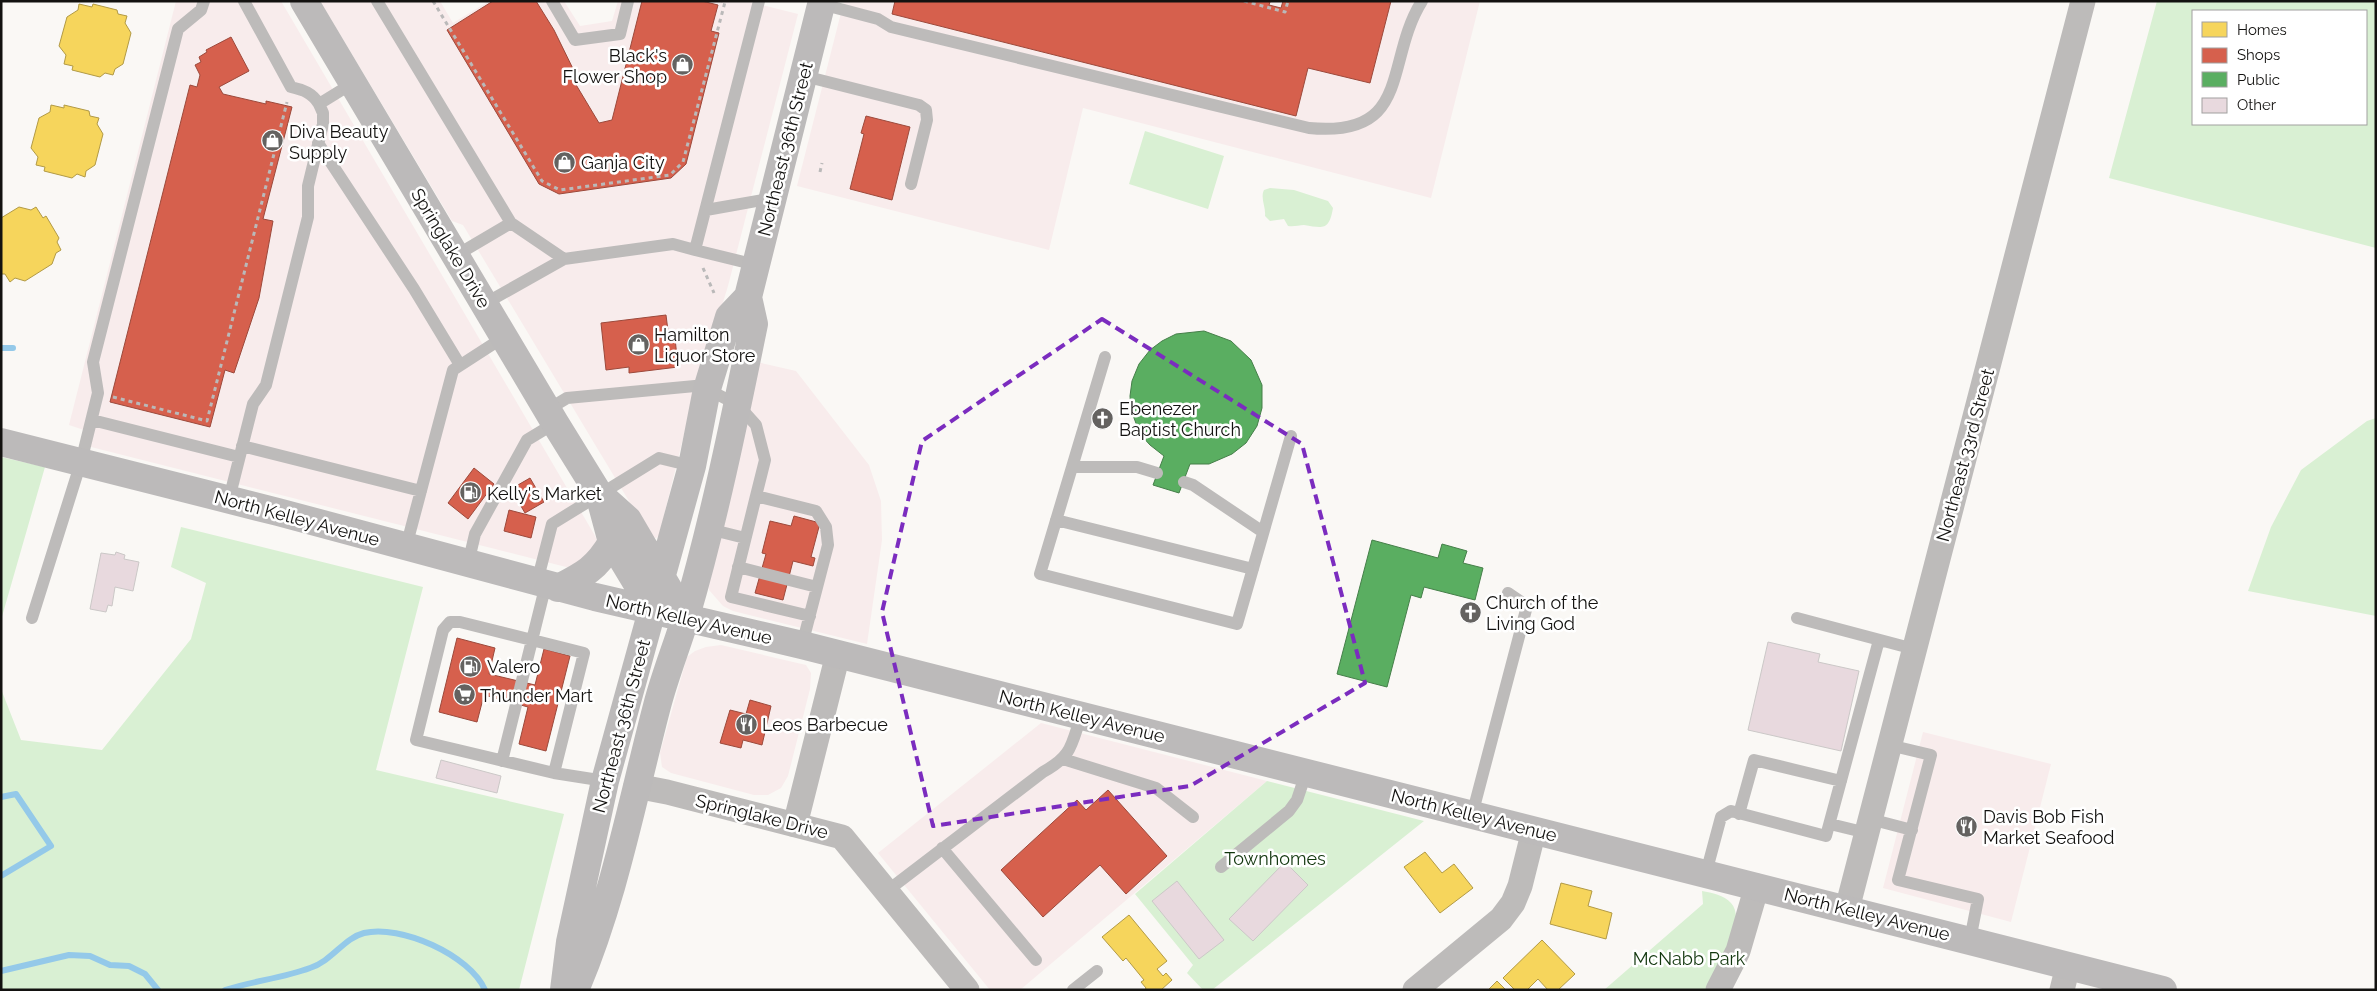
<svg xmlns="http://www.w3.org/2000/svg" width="2377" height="991" font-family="Raleway,sans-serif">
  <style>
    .commercial { fill: #f8ecec }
    .green { fill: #d9f0d3; fill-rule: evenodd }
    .homes { fill: #f6d55c; stroke: #b29a45 }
    .shops { fill: #d6604d; stroke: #9c493b }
    .public { fill: #5aae61; stroke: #457f49 }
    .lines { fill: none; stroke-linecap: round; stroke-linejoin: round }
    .stream { stroke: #94c9e9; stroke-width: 6 }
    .building { fill: #e8d9de; stroke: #cbc8c7 }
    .path { stroke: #bab9b9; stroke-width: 3; stroke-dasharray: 4 4; stroke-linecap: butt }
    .lane { stroke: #bdbbba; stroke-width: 12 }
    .street { stroke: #bdbbba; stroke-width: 25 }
    .secondary { stroke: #bcbaba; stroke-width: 28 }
    .marked { fill: none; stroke: #7b2cbf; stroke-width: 4; stroke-dasharray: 10 6; stroke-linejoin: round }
    .labels { text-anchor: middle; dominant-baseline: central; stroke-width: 5; stroke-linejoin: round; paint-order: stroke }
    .poi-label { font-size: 18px; fill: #131210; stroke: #fff; text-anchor: start }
    .street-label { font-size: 18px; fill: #131210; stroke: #fff }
    .park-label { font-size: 18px; fill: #11360d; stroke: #fff }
  </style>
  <rect width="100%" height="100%" fill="#faf8f5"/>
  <path class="commercial" d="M176,1H281L594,534L599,544L574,569L91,447L84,430L69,425Z
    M320,1H440L453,23L489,1H564L580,26L612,21L618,1H746L798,14L728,286L691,406L659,536L656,538L650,536L463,225L452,221Z
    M844,1H1480L1431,198L1083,108L1049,250L797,186Z
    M757,362L796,371L869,465L881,501L882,540L867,644L733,611L723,606L709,590L707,577Z
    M721,645L806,665L811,673L810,689L788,776L781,788L768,795H754L671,773L662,767L660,753L687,657L695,651L706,647Z
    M1041,723L1267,781L1020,990H990L878,853Z
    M1923,732L2051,764L2011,922L1883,888Z"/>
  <path class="green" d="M2157,1H2376V248L2109,178ZM2366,11V124H2193V11Z
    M1145,131L1224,156L1208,209L1129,184Z
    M1270,188L1294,190L1328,201L1333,208C1329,231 1323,228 1304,225C1299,225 1294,227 1288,226L1284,219L1270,221L1265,216C1266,207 1260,198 1264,190Z
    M2376,418V616L2248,591L2271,527L2301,470L2367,421Z
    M1,457L45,467L1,620Z
    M181,527L423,587L376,770L564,814L519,990H1V689L21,740L102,750L191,639L206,583L171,567Z
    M1267,781L1424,821L1212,990H1203L1187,973L1193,965L1135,894Z
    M1702,891C1712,893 1724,895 1731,903C1748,921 1716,970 1708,990H1604L1703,904Z"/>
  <path class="homes" d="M79,4L92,7L93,4L117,10L118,14L127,16L125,23L131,33L123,64L115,69L113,75L105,73L100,77L72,70L73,66L64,64L66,55L59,46L67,17L78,10Z
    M51,105L64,108V105L89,111L90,116L99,118L97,124L103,134L95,165L86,171L85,177L77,174L72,178L44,171L45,167L36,165L38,157L31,148L39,118L50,112Z
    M19,207L31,210L36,207L43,218L46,216L59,238L57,242L61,250L56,253L52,264L25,281L15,278L10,282L5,274H1V218Z
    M1425,852L1442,873L1454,864L1473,888L1440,913L1404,867Z
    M1561,883L1592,891L1588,906L1612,913L1606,939L1550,924Z
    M1129,915L1167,961L1157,969L1163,976L1166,973L1172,980L1161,990H1145L1146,988L1141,982L1144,980L1126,958L1123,961L1102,937Z
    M1542,940L1575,974L1558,990H1548L1538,979L1527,990H1515L1503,978Z
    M1497,981L1506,990H1488Z"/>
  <path class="shops" d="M493,1H536L554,30L579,81L575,83L599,123L612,120L642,1H702L718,5L711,31L719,33L686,164L671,178L559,194L539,184L447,30Z
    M895,1H1265L1270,2L1269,5L1281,8L1283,1H1391L1370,83L1308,68L1296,116L892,14Z
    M231,37L249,71L219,87L223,94L266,104V101L292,107L263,219L273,221L259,298L234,373L225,370L210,427L110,402L190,85L197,87L200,75L195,65L201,62L199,57L207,52L206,50Z
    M866,116L910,127L892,200L850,189L864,134L861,133Z
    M666,315L669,339L675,338L678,367L629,373V367L606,370L601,323Z
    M474,468L494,484L468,519L448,503Z
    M530,478L544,502L525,513L511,489Z
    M509,510L536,517L531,538L504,531Z
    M794,516L820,523L811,557L815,558L813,566L793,561L783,600L755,593L766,554L762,553L770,521L791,526Z
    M457,638L495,648L489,674L535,685L544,649L570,656L546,751L519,744L528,707L484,695L477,722L439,712Z
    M750,700L771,706L762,745L743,740L741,748L720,743L730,710L746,714Z
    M1108,790L1167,856L1126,894L1100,865L1043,917L1001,870L1077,800L1086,810Z"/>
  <path class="public" d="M1204,331L1231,341L1251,360L1262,385V408L1257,426L1246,443L1232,454L1209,464H1190L1179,493L1153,485L1164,456L1150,445L1140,434L1131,410L1130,396L1132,381L1139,364L1150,350L1162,341L1176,334Z
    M1372,540L1438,558L1442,544L1467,551L1463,563L1483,568L1475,600L1424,587L1421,598L1411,595L1387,687L1337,674Z"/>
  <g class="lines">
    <path class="stream" d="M1,348H13
      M1,797L16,794L51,846L1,876
      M1,971L69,955L90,956L110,965L129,966L145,974L158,990
      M225,990C253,981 283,978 310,968C332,961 344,938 364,933C400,924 470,955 485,990"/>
  </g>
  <path class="building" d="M116,552L125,555L124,559L139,562L133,591L115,587L112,606L108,605L106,612L90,609L101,553L115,555Z
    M1768,642L1820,654L1818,662L1859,671L1841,751L1748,730Z
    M441,760L501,776L497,793L436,778Z
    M1285,862L1308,885L1253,941L1229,919Z
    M1177,881L1224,940L1199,959L1152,901Z"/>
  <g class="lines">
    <path class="path" d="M433,1L542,181L560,190L670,175L683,162L725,2L722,1
      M1244,1L1285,12L1288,1
      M820,172L822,163
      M703,268L714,293
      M113,397L207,421L287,102"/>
    <path class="lane" d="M244,1L291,87C304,90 312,93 319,104
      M377,1L511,223L564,259L673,244L695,250L759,1
      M552,1L575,40L620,34L628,1
      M821,4L878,19L891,27L1309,128C1413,138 1384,61 1422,1
      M804,76L919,105L926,110L927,120L911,184
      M318,143L414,289L460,365
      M706,210L774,198
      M695,250L756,265
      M455,256L511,223
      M484,304L564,259
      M1105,357L1040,574L1237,624L1291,436
      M547,410L567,398L695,386L707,389L738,405L756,425L765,460L756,496
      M92,420L239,457
      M242,446L421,491
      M1072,467H1137L1157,473
      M1184,482L1193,485L1263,532
      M229,499L253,404L266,385L308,217V186L323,124V113L319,104L353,83
      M1056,520L1253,569
      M709,529L745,538
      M406,547L453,370L504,337
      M468,564L475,534L527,440L555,423
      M738,567L817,587
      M537,582L552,524L659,458L692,466
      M32,618L81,462L98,393L93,362L178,29L201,10L204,1
      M1797,618L1914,649
      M802,645L828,545L826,527L816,511L756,496L731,597L810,616
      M1889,745L1931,755L1898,880L1978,899L1970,940
      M1063,759L1156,788L1193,817
      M502,761L546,584
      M554,773L584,653L460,622H450L443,630L416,740L554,773L605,781
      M1739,814L1754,760L1841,781
      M1472,815L1527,606L1508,593
      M1870,819L1912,830
      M1830,824L1867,833
      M942,848L1036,960
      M1221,867L1289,811L1297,800L1306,773
      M1706,873L1721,817L1731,811L1826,836L1879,640
      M887,891L1043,772C1072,756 1071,746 1081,716
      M1073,990L1097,971"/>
    <path class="street" d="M636,786L667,792L842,837L967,990
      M795,825L838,654
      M1847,909L2083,1
      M1415,990L1501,919L1513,903L1520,886L1534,830
      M1718,990L1738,951L1757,886
      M2062,990L2068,966"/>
    <path class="secondary" d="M304,1L555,423L599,494L628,520L685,617
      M1,442L278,512L595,597L802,645L2163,990
      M599,494L612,542L653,610
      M558,588C584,575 597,568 612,542
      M564,990L570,942L605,781L692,466L707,389L729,317L748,297
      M575,990C614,899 632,801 657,706C665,675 677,646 686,616C714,520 734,422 754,324L748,297L822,1"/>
  </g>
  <path class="marked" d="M1102,319L1302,444L1365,683L1190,786L933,826L882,612L922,441Z"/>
  <defs>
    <symbol id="shop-disc" viewBox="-11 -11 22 22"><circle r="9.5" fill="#646260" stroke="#fff"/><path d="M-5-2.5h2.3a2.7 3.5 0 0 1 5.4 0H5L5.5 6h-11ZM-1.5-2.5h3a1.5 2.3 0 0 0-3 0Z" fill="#fff"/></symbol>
    <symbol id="church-disc" viewBox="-11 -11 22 22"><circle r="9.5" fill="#646260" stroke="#fff"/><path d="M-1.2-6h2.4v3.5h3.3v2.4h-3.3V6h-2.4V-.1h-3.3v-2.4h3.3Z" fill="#fff"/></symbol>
    <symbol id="fuel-disc" viewBox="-11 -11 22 22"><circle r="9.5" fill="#646260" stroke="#fff"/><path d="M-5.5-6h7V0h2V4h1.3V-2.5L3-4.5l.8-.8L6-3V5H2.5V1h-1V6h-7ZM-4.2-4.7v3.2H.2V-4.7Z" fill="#fff"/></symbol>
    <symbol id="supermarket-disc" viewBox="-11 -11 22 22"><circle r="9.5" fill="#646260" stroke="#fff"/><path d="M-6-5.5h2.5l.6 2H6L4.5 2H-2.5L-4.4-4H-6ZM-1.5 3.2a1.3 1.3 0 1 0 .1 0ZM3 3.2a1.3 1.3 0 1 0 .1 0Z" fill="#fff"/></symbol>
    <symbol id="restaurant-disc" viewBox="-11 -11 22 22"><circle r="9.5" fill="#646260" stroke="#fff"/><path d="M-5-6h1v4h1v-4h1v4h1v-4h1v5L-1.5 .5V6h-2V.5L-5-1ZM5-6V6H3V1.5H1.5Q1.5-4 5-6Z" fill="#fff"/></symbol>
  </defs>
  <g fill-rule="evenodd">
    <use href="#shop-disc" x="670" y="52" width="25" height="25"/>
    <use href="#shop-disc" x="260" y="128" width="25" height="25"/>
    <use href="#shop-disc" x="552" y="150" width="25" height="25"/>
    <use href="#shop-disc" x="626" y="332" width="25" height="25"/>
    <use href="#church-disc" x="1090" y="406" width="25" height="25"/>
    <use href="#fuel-disc" x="458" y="480" width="25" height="25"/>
    <use href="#church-disc" x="1458" y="600" width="25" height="25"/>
    <use href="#fuel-disc" x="458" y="654" width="25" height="25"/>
    <use href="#supermarket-disc" x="452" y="682" width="25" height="25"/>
    <use href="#restaurant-disc" x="734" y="712" width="25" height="25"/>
    <use href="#restaurant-disc" x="1954" y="814" width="25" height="25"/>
  </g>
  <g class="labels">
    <g class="poi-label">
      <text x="667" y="55" text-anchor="end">Black's<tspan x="667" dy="21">Flower Shop</tspan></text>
      <text x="289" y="131">Diva Beauty<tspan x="289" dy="21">Supply</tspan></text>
      <text x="581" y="162">Ganja City</text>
      <text x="654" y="334">Hamilton<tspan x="654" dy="21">Liquor Store</tspan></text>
      <text x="1119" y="408">Ebenezer<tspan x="1119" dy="21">Baptist Church</tspan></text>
      <text x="487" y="493">Kelly's Market</text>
      <text x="1486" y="602">Church of the<tspan x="1486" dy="21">Living God</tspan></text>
      <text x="487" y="666">Valero</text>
      <text x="480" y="695">Thunder Mart</text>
      <text x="762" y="724">Leos Barbecue</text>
      <text x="1983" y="816">Davis Bob Fish<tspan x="1983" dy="21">Market Seafood</tspan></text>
    </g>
    <g class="street-label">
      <text transform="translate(785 149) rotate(-76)">Northeast 36th Street</text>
      <text transform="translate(451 248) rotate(59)">Springlake Drive</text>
      <text transform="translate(1965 455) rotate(-75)">Northeast 33rd Street</text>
      <text transform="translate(297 518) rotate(15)">North Kelley Avenue</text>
      <text transform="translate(689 619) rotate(13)">North Kelley Avenue</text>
      <text transform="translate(1082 716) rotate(14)">North Kelley Avenue</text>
      <text transform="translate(621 726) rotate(-75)">Northeast 36th Street</text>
      <text transform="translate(1474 815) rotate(14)">North Kelley Avenue</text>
      <text transform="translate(762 816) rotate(14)">Springlake Drive</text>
      <text transform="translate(1867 914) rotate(14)">North Kelley Avenue</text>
    </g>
    <g class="park-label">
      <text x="1275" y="858">Townhomes</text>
      <text x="1689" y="958">McNabb Park</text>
    </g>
  </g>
  <rect width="2377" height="991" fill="none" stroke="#131210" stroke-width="5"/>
  <rect x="2192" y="10" width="175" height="115" fill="#ffffff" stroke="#a1a09f"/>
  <rect x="2202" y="22" width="25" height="15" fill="#f6d55c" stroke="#a1a09f"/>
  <text x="2237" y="35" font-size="15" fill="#131210">Homes</text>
  <rect x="2202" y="48" width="25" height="15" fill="#d6604d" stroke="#a1a09f"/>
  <text x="2237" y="60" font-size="15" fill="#131210">Shops</text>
  <rect x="2202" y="72" width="25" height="15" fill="#5aae61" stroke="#a1a09f"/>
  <text x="2237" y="85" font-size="15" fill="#131210">Public</text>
  <rect x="2202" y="98" width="25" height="15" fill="#e8d9de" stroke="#a1a09f"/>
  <text x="2237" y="110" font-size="15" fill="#131210">Other</text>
</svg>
